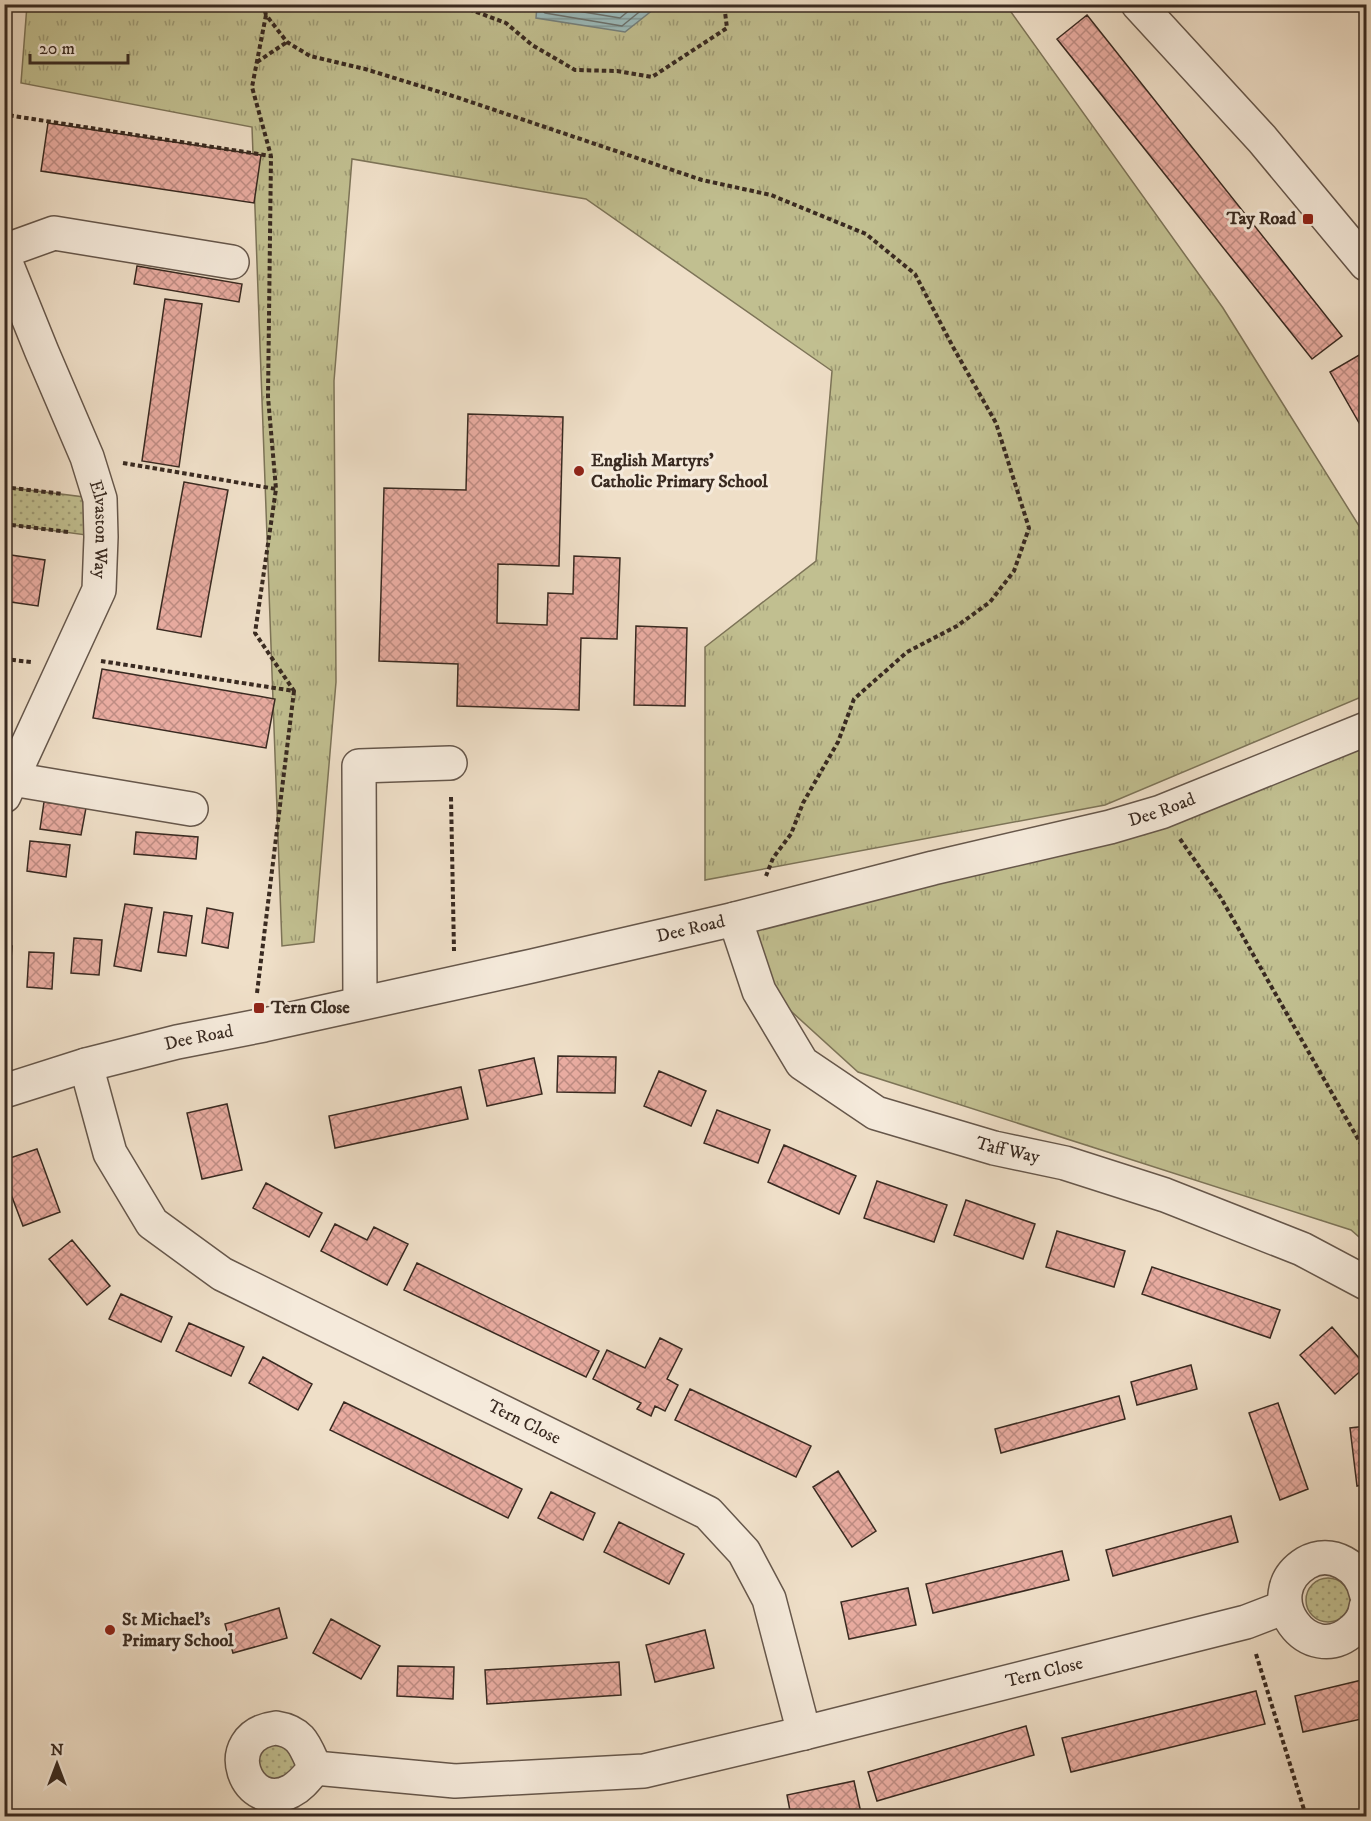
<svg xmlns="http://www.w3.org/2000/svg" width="1371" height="1821" font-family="'IM FELL DW Pica',serif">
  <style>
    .grass { fill: url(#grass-dots); stroke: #7d7458; stroke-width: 1.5 }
    .park { fill: url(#park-tufts); stroke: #7d7458; stroke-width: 1.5 }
    .water { fill: url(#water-rules); stroke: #74817e; stroke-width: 1.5 }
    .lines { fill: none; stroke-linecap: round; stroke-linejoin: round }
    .shore { stroke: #6a726e; stroke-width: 1.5 }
    .building { fill: url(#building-cross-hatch); stroke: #392a21; stroke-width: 1.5 }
    .minor-casing { stroke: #66574b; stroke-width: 36 }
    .path { stroke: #392a21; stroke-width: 4; stroke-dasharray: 4.5 3; stroke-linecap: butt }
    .minor { stroke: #f5eadb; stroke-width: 33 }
    .poi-dot { fill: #8f2418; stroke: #f5eadb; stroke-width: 2 }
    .labels { text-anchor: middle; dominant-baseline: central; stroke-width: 6; stroke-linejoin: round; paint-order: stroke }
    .poi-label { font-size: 18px; font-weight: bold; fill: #392a21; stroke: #f5eadb; text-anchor: start }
    .street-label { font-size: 18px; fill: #392a21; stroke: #f5eadb }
  </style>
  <defs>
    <pattern id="grass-dots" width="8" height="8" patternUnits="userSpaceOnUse" patternTransform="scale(1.5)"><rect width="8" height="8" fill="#c1bf90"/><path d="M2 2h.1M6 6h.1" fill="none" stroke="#9e9b75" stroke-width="1.8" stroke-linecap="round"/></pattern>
    <pattern id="park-tufts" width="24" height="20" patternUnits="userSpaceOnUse" patternTransform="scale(1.5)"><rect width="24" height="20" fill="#c1bf90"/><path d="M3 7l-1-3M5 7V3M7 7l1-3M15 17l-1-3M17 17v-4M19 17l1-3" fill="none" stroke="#9e9b75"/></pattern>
    <pattern id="water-rules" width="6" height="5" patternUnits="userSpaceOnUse" patternTransform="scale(1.5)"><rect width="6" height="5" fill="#9bbbbc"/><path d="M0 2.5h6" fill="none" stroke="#7f9898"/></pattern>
    <pattern id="building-cross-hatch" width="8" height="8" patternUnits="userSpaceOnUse" patternTransform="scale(1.5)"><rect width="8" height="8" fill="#e9aca1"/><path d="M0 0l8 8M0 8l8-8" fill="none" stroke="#be8c83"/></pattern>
  </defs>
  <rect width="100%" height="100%" fill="#efdfc8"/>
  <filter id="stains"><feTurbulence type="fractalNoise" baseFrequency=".00333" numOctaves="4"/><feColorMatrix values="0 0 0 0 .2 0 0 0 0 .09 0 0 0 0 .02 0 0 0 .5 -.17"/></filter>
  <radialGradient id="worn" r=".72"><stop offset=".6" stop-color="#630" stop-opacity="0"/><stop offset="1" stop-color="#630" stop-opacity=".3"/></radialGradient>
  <path class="grass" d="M5,487L100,499L101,537L5,524Z
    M1306 1600a22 22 0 1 1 44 0a22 22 0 1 1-44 0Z
    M276,1743L288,1747C298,1767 298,1767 281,1782L263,1777L257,1759L264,1747Z"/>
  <path class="park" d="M27,5H1006L1223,308L1366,537V695L1105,805L705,880V647L816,561L832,371L586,199L352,159L334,381L336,682L314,942L282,946L252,127L21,83Z
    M1366,735V1243L1351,1230L858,1072L782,1003L744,927Z"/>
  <path class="water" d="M537,5V4L659,5L625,32L536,18Z"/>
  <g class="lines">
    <path class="shore" d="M543,4V11L545,13L622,26L649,4
      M550,4L553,7L620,18L637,4"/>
  </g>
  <path class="building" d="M4,4H11L4,48Z
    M1087,15L1342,336L1312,359L1057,39Z
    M48,123L261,155L254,203L41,171Z
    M137,266L242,284L239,302L134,284Z
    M165,299L202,304L179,467L142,461Z
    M1366,351V435L1330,372Z
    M468,414L563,417L559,566L498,564L497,623L547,625L548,593L573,594L574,556L620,558L617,639L581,638L579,710L457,706L458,664L379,661L384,488L466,490Z
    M184,482L228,490L201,637L157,629Z
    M4,554L45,560L38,606L4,601Z
    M636,626L687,628L685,706L634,705Z
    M102,669L275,699L266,748L93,718Z
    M44,802L86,808L81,835L40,829Z
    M136,832L198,837L196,859L134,854Z
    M30,841L70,845L66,877L27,871Z
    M125,904L152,908L141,971L114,966Z
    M207,908L233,913L228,948L202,943Z
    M164,912L192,916L186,956L158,952Z
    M74,938L102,940L99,975L71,973Z
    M4,946H12L9,986L4,985Z
    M29,952L54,953L52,989L27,987Z
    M558,1056L616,1057L615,1093L557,1092Z
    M534,1058L542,1094L487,1106L479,1070Z
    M659,1071L706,1091L691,1126L644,1106Z
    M461,1087L468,1119L335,1148L329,1116Z
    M227,1104L242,1170L202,1179L187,1113Z
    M717,1110L770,1130L758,1163L704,1143Z
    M784,1145L856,1176L839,1214L768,1182Z
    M37,1149L60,1212L23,1226L4,1176V1160Z
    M877,1181L947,1205L934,1242L864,1218Z
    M266,1183L322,1213L309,1237L253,1208Z
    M966,1200L1035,1224L1023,1259L954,1235Z
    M335,1224L367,1240L374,1227L408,1244L387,1285L321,1251Z
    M1057,1231L1125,1251L1114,1287L1046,1267Z
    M72,1240L110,1286L87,1305L49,1259Z
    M417,1263L599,1351L586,1377L404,1290Z
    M1152,1267L1280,1310L1270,1338L1142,1294Z
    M121,1294L172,1317L161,1342L109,1319Z
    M189,1323L244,1347L231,1376L176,1351Z
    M1332,1327L1366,1366L1335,1394L1300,1355Z
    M660,1338L682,1349L667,1379L678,1385L665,1411L655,1406L651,1416L637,1409L641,1403L593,1379L607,1350L645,1368Z
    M263,1357L312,1384L298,1410L249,1383Z
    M1191,1365L1197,1389L1137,1405L1131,1382Z
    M690,1389L811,1446L796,1477L675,1420Z
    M1119,1396L1125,1419L1001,1453L995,1429Z
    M344,1402L522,1489L508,1518L330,1430Z
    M1278,1403L1308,1489L1280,1500L1249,1413Z
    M1366,1426V1484L1357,1486L1350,1428Z
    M838,1471L876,1531L852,1547L813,1487Z
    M551,1492L595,1513L583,1540L538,1518Z
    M1231,1516L1238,1542L1113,1576L1106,1550Z
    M619,1522L684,1554L669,1584L604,1552Z
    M1062,1551L1069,1580L933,1613L926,1584Z
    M908,1588L916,1625L849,1639L841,1602Z
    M279,1608L287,1638L233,1653L225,1624Z
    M331,1619L380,1646L361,1679L313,1653Z
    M705,1630L714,1668L655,1682L646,1645Z
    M619,1662L621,1695L487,1704L485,1670Z
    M398,1666L454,1667L453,1699L397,1696Z
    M1366,1679V1718L1303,1732L1295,1696Z
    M1256,1691L1265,1724L1071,1772L1062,1738Z
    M1026,1726L1034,1755L877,1801L868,1772Z
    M854,1781L861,1813L847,1816H791L787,1795Z
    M766,1811L767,1816H717Z"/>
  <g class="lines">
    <defs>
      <g id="minor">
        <path d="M1138,4L1262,139L1366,264"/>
        <path d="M4,251L54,233L232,262"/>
        <path id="s1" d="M4,258L42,352L87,457L100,499L101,537L99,590L4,796"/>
        <path d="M12,779L191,809"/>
        <path id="s2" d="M735,919L759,991L802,1063L876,1113L994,1148L1065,1163L1165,1195L1302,1249L1366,1283"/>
        <path d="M360,1003L359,766L450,763"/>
        <path id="s3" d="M86,1065L110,1153L152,1223L222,1274L708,1513L744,1552L769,1599L804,1733"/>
        <path id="s4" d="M4,1091L86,1065L177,1042L264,1025L532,966L735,919L933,868L1110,827L1161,812L1366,729"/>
        <path d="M1366,1593C1361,1567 1331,1548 1306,1563C1254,1595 1309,1670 1353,1630C1360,1624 1365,1616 1366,1607"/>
        <path d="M276,1728C302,1732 305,1746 315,1768C308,1776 301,1786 291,1791C246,1815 216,1736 276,1728Z"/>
        <path id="s5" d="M315,1768L455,1781L644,1771L804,1733L1246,1622L1285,1607"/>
      </g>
    </defs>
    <use href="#minor" class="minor-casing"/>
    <path class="path" d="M263,4L266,15L287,42L310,56L365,69L456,97L702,180L771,195L866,234L915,274L953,347L996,423L1029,528L1014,571L990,602L957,626L907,652L854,699L838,742L803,803L791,834L773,858L766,876
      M455,4L506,23L532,45L575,70L617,71L652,77L727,28L724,4
      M266,15L252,87L271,156
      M257,62L287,42
      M4,135L7,115L271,156L268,397L276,489L255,633L294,691
      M123,463L276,489
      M4,487L63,494
      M4,524L68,532
      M4,659L31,662
      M101,661L294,691L257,993
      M451,797L454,951
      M1180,839L1221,898L1366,1153
      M1256,1654L1306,1816"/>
    <use href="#minor" class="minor"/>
  </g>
  <g class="poi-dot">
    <rect x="1302" y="213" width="12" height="12" rx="3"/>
    <circle cx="579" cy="471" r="6"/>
    <rect x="253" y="1002" width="12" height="12" rx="3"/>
    <circle cx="110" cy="1630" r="6"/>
  </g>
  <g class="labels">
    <g class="poi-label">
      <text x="1296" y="219" text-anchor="end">Tay Road</text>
      <text x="591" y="461">English Martyrs'<tspan x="591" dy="21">Catholic Primary School</tspan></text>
      <text x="271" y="1008">Tern Close</text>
      <text x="122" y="1620">St Michael's<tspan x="122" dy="21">Primary School</tspan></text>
    </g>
    <g class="street-label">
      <text stroke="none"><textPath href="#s1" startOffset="290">Elvaston Way</textPath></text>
      <text stroke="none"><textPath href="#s4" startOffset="1192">Dee Road</textPath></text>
      <text stroke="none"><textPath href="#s4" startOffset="706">Dee Road</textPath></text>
      <text stroke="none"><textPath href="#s4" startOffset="202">Dee Road</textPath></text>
      <text stroke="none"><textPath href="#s2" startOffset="386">Taff Way</textPath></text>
      <text stroke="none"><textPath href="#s3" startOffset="596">Tern Close</textPath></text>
      <text stroke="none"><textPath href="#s5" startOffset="742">Tern Close</textPath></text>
    </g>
  </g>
  <rect width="1371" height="1821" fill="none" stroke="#efdfc8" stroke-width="24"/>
  <rect x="6" y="6" width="1359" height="1809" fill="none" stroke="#392a21" stroke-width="3"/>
  <rect x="12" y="12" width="1347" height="1797" fill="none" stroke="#392a21" stroke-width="1.5"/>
  <g transform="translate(57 1764)" stroke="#f5eadb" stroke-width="4.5" paint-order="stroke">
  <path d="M0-4.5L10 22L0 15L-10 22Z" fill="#392a21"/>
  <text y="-9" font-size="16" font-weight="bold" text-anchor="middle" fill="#392a21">N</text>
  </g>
  <path d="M30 54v9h98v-9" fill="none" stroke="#392a21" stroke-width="3"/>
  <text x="39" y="54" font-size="18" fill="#392a21" stroke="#f5eadb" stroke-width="4.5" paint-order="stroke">20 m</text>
  <rect width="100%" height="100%" filter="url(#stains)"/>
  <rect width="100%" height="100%" fill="url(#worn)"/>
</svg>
